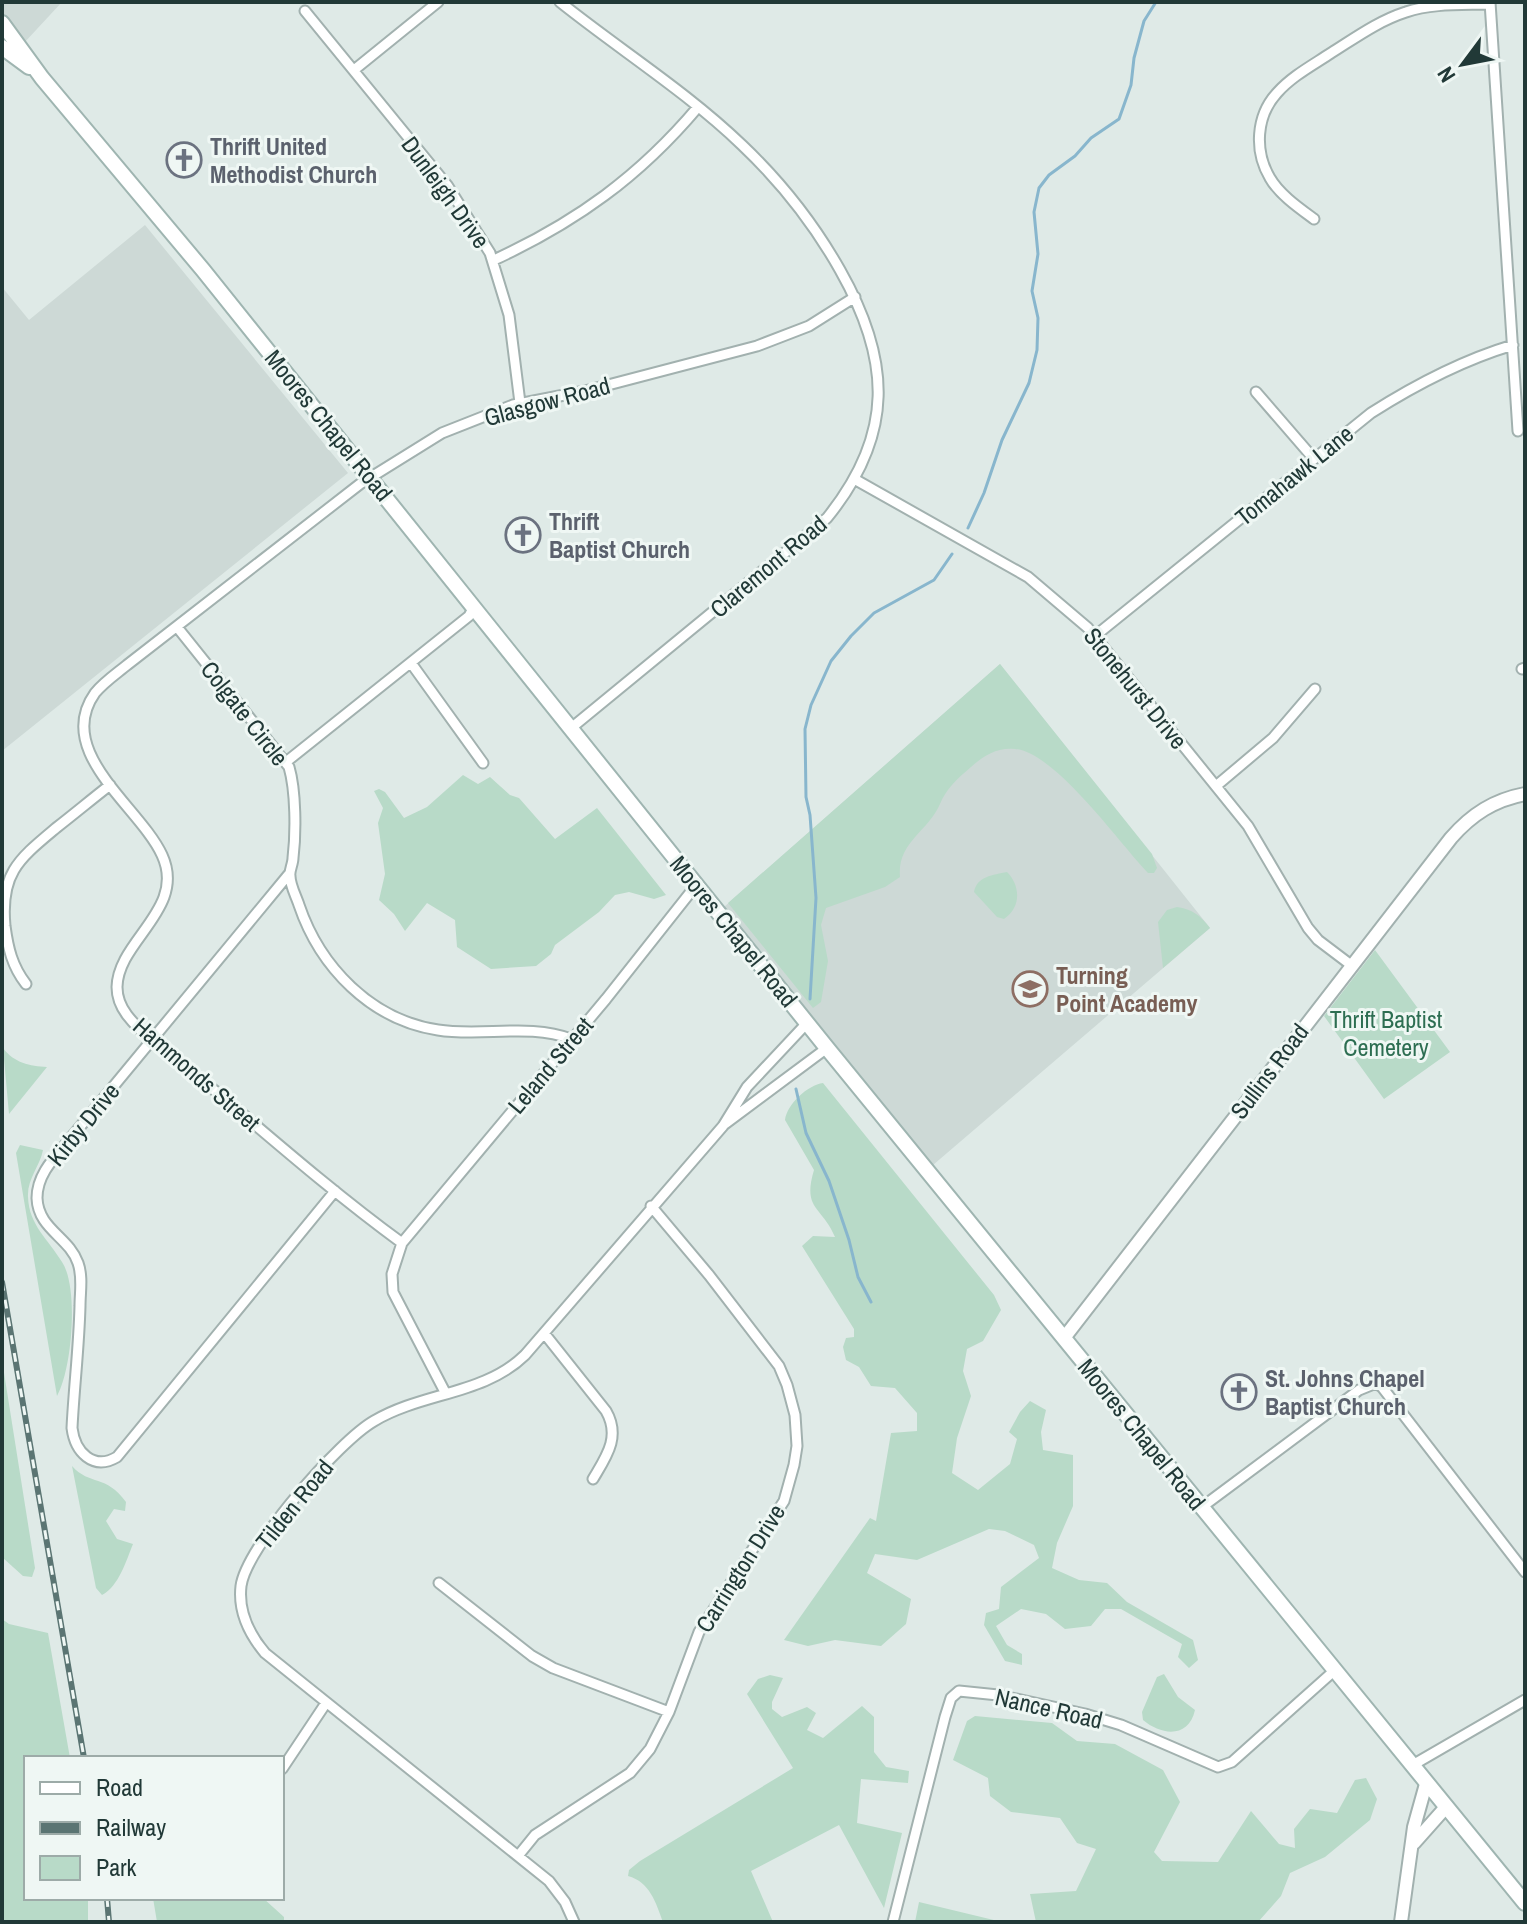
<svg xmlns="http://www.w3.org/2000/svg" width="1527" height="1924" font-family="'Archivo Narrow',sans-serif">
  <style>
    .built { fill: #cdd9d6 }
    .green { fill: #b8dac8 }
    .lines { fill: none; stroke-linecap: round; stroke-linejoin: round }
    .stream { stroke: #88b6cd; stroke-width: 3 }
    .minor-casing { stroke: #a2b1af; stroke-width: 13 }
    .tertiary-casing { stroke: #a2b1af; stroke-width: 16 }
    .secondary-casing { stroke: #9fb5b1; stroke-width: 18 }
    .minor { stroke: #fff; stroke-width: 9 }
    .tertiary { stroke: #fff; stroke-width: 12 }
    .secondary { stroke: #fff; stroke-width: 14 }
    .rail-casing { stroke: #5b7573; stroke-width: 6 }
    .rail { stroke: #eff7f4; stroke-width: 3; stroke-dasharray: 9; stroke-linecap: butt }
    .labels { text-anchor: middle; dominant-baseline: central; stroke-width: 6; stroke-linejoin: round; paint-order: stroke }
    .worship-label { font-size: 24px; font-weight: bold; fill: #5b616d; stroke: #eff7f4; text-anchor: start }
    .street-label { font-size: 24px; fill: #213937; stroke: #eff7f4 }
    .education-label { font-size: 24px; font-weight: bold; fill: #785e54; stroke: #eff7f4; text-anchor: start }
    .park-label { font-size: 24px; fill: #2d6e52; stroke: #eff7f4 }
  </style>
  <rect width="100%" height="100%" fill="#dfeae7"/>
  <path class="built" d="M2,2H62L24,43L2,14Z
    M145,225L348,473L2,751V287L29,320Z
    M1000,664L1210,928L933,1165L724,907Z"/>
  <path class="green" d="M1000,664L1152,854L1157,868L1154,873H1148C1120,844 1055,752 1015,749C997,747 983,756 971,767C958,778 946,789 940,804C928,832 897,842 900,877L885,887L826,908L821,925L828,961L821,1002L813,1008L728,903Z
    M463,775L478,784L490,777L510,795L519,798L555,839L597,808L666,895L654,899L629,892L615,895L599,912L555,945L551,954L536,966L491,969L457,947L455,920L427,903L405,931L394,914L379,900L385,874L378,823L383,808L374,791L379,789L385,792L404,818L427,807Z
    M1007,872C1021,886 1021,908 1004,919L997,917L974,892C977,876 993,875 1007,872Z
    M1177,907C1192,909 1201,916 1210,928L1163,968L1158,922L1167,910Z
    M1375,950L1450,1052L1384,1099L1324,1016Z
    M3,1048C14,1063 30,1066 47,1067L9,1114Z
    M823,1083L994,1295L1001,1310L983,1341L967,1349L963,1371L971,1396L957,1438L952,1473L978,1490L1010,1464L1017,1439L1009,1432L1020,1412L1030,1401L1046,1410L1041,1432L1043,1450L1073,1455V1506L1057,1543L1052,1568L1079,1580L1107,1583L1127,1602L1193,1640L1198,1660L1189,1668L1178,1657L1182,1644L1121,1609H1105L1091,1626L1065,1629L1046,1614L1021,1609L996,1626L1007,1645L1022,1654V1665L1005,1661L984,1625L986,1613L999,1609L1001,1587L1039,1558L1034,1545L1005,1531L989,1529L917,1560L875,1554L867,1573L911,1599L906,1624L881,1646L835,1640L808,1646L784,1640L870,1518L876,1521L891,1433L917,1431V1413L895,1388L871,1386L859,1367L846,1360L843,1347L846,1338L854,1337V1329L802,1246L813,1236L835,1237C822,1206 802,1210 814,1170L785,1120C787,1104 808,1085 823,1083Z
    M20,1145L43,1150C40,1166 27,1179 28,1197C29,1225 48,1239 62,1262C79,1287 72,1370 57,1396L16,1153Z
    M2,1360L35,1568L32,1577L23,1576L3,1558Z
    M72,1466C90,1486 106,1474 126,1502L125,1511L114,1509L106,1521L117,1539L133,1544C126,1561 119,1586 102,1595L96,1588Z
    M2,1619L9,1624L48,1633L70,1758H26V1898H88V1922H2Z
    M1164,1674L1178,1697L1195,1710C1189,1738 1162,1736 1143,1720L1142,1712L1157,1677Z
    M770,1675L783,1678L772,1702V1709L782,1717L807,1707L816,1713L807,1730L823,1738L862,1706L874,1717V1752L886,1767L909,1771L908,1783L861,1779L857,1823L902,1833L884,1908L839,1825L751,1871L773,1922H663C656,1903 650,1882 628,1876L629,1870L640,1861L793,1768L747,1694L758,1679Z
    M975,1716L1052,1723L1077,1741L1115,1744L1163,1770L1180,1802L1154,1852L1162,1861L1218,1862L1251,1811L1279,1844L1295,1848L1294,1829L1310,1809L1337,1813L1355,1780L1366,1778L1377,1799L1370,1820L1325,1857L1290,1873L1281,1896L1258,1922H1036L1030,1894L1076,1891L1096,1849L1077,1843L1060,1818L1011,1812L990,1796L988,1778L953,1760L967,1721Z
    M153,1898H221L235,1900L263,1898L284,1917V1922H157Z
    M919,1902L1002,1922H915Z"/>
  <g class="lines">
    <path class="stream" d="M968,528L984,493L1002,440L1029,383L1037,350L1038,318L1032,291L1038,254L1034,212L1039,188L1049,175L1075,156L1091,138L1119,119L1131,85L1134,58L1144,21L1156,2
      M810,999L816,898L810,815L806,797L805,729L811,705L831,661L851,636L874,613L934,580L952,554
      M796,1089L806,1133L829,1181L849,1240L858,1277L871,1302"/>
    <defs>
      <path id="minor" d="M560,2C620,50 687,92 742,145C781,182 814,224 840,270C891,360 895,434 827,518L570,729
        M1490,2L1518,431
        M305,11L447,185L490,253L509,315L520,403
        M354,70L438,2
        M1314,219C1299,208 1279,194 1270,178C1254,151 1256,116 1277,93C1292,76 1313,65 1331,53C1355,38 1378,21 1406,12C1432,3 1463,5 1490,4
        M494,260C576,222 639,177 698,107
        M1256,392L1314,459
        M856,480L1028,577L1088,628L1248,826L1308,928L1318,940L1351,965
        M177,627L289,767C296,791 296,833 293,858C293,864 289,871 290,876C290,885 296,896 299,905C320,967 371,1020 438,1030C481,1037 530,1023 571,1039
        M1095,636L1371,413C1415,385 1463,360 1513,345
        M411,663L483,763
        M1522,669L1525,668
        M286,762L469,616L474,607
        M1216,786L1273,738L1315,689
        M289,874L65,1145C52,1160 37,1176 37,1198C38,1229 69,1237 78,1263C83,1277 80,1292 80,1306C79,1347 74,1387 72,1428C75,1452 93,1471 117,1457L335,1191
        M26,984C12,966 8,948 5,926C0,873 19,859 56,828C74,814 92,799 110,785
        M725,1124L827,1048
        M402,1243C339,1197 279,1145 219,1094C193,1073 146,1040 127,1015C121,1007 117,997 117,987C118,940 187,909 162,855C140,807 53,752 95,693C104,682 116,674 127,665L360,484L442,433L513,405L585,391L757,346L809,326L855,297
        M544,1333L606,1411C621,1437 606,1457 593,1479
        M446,1394L393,1292L392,1274L402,1243L606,999L697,884
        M1202,1507L1359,1390L1376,1383L1382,1387L1525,1572
        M439,1583L532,1656L553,1668L669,1712
        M1411,1766L1525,1700
        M282,1769L326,1703
        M518,1856L535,1835L630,1773L650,1749L669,1712L699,1632L784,1501L794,1465L797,1446L795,1415L787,1385L779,1366L709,1275L651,1206
        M574,1922L565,1902L549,1881L265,1653C249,1634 238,1612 241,1586C246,1547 339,1441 374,1421C423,1392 484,1395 525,1355L723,1126L747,1087L807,1023
        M893,1922L945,1717L951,1698L959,1691L998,1695L1085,1714L1121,1725L1218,1767L1232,1762L1335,1670"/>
      <path id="tertiary" d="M1064,1338L1451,838C1472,814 1494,800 1525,794
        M1414,1843L1446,1807
        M1401,1922L1414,1827L1426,1784"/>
      <path id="secondary" d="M2,23L42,78L203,270L827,1048L1525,1903
        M2,47L29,67"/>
    </defs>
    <use href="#minor" class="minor-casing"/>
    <use href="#tertiary" class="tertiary-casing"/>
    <use href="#secondary" class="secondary-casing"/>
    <use href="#minor" class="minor"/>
    <use href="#tertiary" class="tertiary"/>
    <use href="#secondary" class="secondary"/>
    <defs>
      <path id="rail" d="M2,1282L84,1758
        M107,1898L109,1922"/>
    </defs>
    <use href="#rail" class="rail-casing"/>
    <use href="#rail" class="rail"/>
  </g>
  <defs>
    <symbol id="church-ring" viewBox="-11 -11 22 22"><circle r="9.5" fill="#eff7f4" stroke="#6b7280" stroke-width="1.5"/><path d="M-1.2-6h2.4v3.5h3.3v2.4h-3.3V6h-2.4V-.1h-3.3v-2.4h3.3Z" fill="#6b7280"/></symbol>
    <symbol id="school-ring" viewBox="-11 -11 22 22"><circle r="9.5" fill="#eff7f4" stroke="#8d6e63" stroke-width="1.5"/><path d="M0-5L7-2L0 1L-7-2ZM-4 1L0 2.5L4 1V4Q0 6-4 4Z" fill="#8d6e63"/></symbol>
  </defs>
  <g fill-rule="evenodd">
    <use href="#church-ring" x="164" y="140" width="40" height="40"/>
    <use href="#church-ring" x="503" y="515" width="40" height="40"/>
    <use href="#school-ring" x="1010" y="969" width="40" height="40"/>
    <use href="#church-ring" x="1219" y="1372" width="40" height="40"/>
  </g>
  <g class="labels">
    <g class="worship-label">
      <text x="210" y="146">Thrift United<tspan x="210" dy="28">Methodist Church</tspan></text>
      <text x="549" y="521">Thrift<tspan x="549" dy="28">Baptist Church</tspan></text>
      <text x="1265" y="1378">St. Johns Chapel<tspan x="1265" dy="28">Baptist Church</tspan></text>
    </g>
    <g class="street-label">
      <text transform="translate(446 192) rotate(54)">Dunleigh Drive</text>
      <text transform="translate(547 401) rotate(-15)">Glasgow Road</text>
      <text transform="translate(329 425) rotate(51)">Moores Chapel Road</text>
      <text transform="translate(1294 475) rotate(-39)">Tomahawk Lane</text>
      <text transform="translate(768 566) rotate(-40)">Claremont Road</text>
      <text transform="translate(1136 688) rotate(51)">Stonehurst Drive</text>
      <text transform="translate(245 713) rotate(52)">Colgate Circle</text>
      <text transform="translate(734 931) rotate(51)">Moores Chapel Road</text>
      <text transform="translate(550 1065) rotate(-50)">Leland Street</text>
      <text transform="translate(1269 1071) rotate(-53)">Sullins Road</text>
      <text transform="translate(197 1074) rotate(41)">Hammonds Street</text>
      <text transform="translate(83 1124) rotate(-51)">Kirby Drive</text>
      <text transform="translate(1142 1434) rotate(51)">Moores Chapel Road</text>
      <text transform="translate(294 1504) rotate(-51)">Tilden Road</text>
      <text transform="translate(740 1568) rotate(-58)">Carrington Drive</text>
      <text transform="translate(1049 1708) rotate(13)">Nance Road</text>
    </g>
    <g class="education-label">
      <text x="1056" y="975">Turning<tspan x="1056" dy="28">Point Academy</tspan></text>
    </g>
    <g class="park-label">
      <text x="1386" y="1019">Thrift Baptist<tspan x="1386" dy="28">Cemetery</tspan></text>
    </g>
  </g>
  <rect width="1527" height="1924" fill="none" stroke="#213937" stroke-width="8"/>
  <rect x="24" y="1756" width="260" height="144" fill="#eff7f4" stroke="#9daba8" stroke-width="2"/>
  <rect x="40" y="1782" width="40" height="12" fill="#ffffff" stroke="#9daba8" stroke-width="2"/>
  <text x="96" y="1796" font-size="24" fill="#213937">Road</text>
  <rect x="40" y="1822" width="40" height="12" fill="#5b7573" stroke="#9daba8" stroke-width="2"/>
  <text x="96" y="1836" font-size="24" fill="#213937">Railway</text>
  <rect x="40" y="1856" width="40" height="24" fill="#b8dac8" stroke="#9daba8" stroke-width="2"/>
  <text x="96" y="1876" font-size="24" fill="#213937">Park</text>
  <g transform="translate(1463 64) rotate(238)" stroke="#eff7f4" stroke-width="6" paint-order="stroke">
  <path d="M0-6L14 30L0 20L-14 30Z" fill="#213937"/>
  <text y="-12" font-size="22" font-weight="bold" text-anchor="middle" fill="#213937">N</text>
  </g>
</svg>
